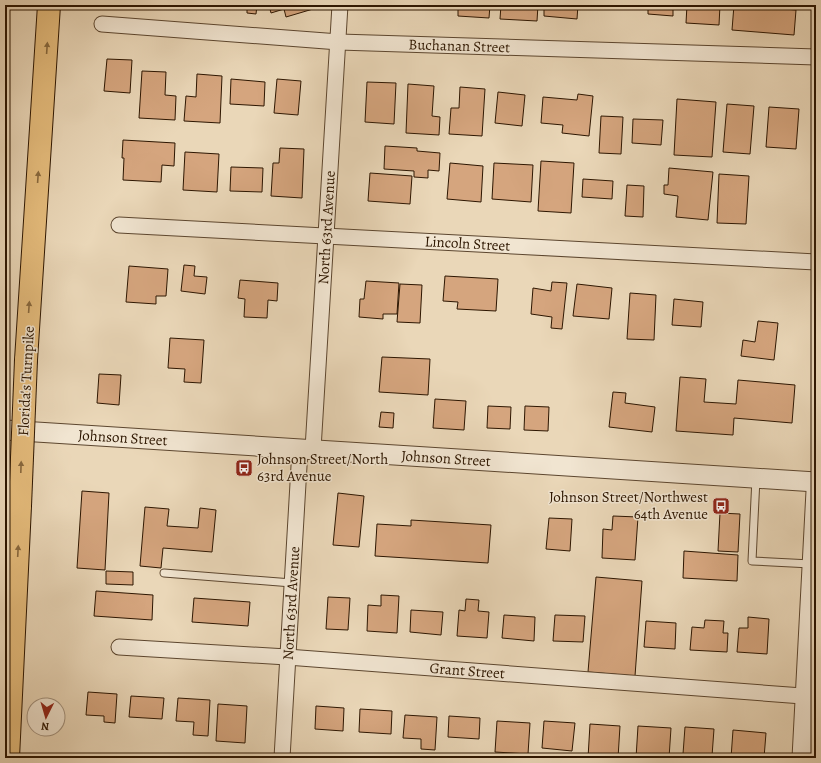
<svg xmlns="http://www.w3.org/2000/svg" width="821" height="763" font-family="Alegreya,serif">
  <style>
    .building { fill: #d5a57e; stroke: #2d1601 }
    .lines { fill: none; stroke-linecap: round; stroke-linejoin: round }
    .service-casing { stroke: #5c462f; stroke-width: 9 }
    .minor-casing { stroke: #5c462f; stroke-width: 17 }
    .tertiary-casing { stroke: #5c462f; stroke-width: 21 }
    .motorway-casing { stroke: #2d1601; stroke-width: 24 }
    .service { stroke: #f1e5d1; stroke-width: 7 }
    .minor { stroke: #f1e5d1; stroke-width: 15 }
    .tertiary { stroke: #f1e5d1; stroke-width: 19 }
    .motorway { stroke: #e5bc7c; stroke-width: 22 }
    .motorway-bridge-casing { stroke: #2d1601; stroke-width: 24; stroke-linecap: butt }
    .motorway-bridge { stroke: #e5bc7c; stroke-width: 22 }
    .oneway { fill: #89693e }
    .labels { text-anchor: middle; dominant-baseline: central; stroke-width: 3; stroke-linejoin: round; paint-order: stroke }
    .street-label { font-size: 15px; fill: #2d1601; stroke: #f1e5d1 }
    .poi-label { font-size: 15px; fill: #2d1601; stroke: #f1e5d1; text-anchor: start }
  </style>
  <rect width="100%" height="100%" fill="#ead7b8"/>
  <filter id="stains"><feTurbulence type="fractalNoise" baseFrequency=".005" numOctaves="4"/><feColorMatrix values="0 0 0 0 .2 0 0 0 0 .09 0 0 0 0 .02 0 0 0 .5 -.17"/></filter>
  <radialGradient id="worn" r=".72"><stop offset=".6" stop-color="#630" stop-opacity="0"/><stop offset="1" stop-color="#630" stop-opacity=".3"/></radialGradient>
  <path class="building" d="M247,5H257L256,14L247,13Z
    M269,5H312L313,9L286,17L284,9L271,13Z
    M423,5H445V8Z
    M458,5H490L489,18L458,16Z
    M501,5H538L537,21L500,19Z
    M544,5H578L577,19L544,16Z
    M648,5H673V16L648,14Z
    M687,5H720L719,25L686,23Z
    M734,5L796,10L794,35L732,30Z
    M107,59L132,60L130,93L104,91Z
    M142,71L166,72L165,95L176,96L175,120L139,118Z
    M197,74L222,76L220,123L184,121L186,96L196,97Z
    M231,79L265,82L264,106L230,104Z
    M277,79L301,81L298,115L274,113Z
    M367,82L396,83L394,124L365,122Z
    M408,84L434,86L432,116L440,117L439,135L406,133Z
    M460,87L485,89L482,136L449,134L451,108H459Z
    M498,92L525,95L522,126L495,123Z
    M578,94L593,96L589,136L562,133L563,125L541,123L543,97L577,100Z
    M677,99L716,102L712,157L674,155Z
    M727,104L754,106L750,154L723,152Z
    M769,107L799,109L796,149L766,147Z
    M601,116L623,117L621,154L599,153Z
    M633,119L663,120L661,145L632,143Z
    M123,140L175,143L174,166L162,165L161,182L123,180L124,158H122Z
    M385,146L417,148V151L440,153L439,171L428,170V178L414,177V171L384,169Z
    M280,148L304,149L302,198L271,196L273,163H279Z
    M185,152L219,154L217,192L183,190Z
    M541,161L574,163L571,213L538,211Z
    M450,163L483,166L481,202L447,199Z
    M494,163L533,165L531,202L492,199Z
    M231,167L263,168L262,192L230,191Z
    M669,168L713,172L708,220L676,217L678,196L664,194V185H668Z
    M370,173L412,176L410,204L368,201Z
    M719,174L749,176L746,224L717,223Z
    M583,179L613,181L612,199L582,197Z
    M627,185L644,186L643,217L625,216Z
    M184,265L195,266L194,276L207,277L205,294L181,291Z
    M129,266L168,269L166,296H156V304L126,302Z
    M445,276L498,279L496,311L457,309L458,302L443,301Z
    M240,280L278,283L277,301L268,300L267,318L244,317L245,299L238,298Z
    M366,281L399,283L397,314H383V319L359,317L360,299H364Z
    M552,282L567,283L562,329L551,328L552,317L531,314L533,288L551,291Z
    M400,284L422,285L420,323L397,322Z
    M577,284L612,288L609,319L573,316Z
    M630,293L656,295L654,340L627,339Z
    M674,299L703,302L701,327L672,325Z
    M758,321L778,323L774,360L741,356L743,340L755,342Z
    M170,338L204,340L201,383L184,382L185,369L168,368Z
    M382,357L430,359L428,395L379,392Z
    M99,374L121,375L119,405L97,403Z
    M680,377L706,379L704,402L736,404L738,380L795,385L792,423L734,418L733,435L676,431Z
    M613,392L626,393L625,403L655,407L652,432L609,427Z
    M435,399L466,401L464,430L433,428Z
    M488,406L511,407L510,429L487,428Z
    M525,406L549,407L548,431L524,430Z
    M381,412L394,413L393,428L379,427Z
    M82,491L109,493L105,570L77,568Z
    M338,493L364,496L359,547L333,545Z
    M145,507L169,509L167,526L198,528L200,508L216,510L212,552L163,548L161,568L140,566Z
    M720,513L740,514L738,552L718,551Z
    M613,516L638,517L635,560L602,558L603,529L612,530Z
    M549,518L572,519L570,551L546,549Z
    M411,520L491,525L488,563L375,556L377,524L411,526Z
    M684,551L738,555L737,581L683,578Z
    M106,571L133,572V585L106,584Z
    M596,577L642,581L635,676L588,672Z
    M96,591L153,595L152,620L94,616Z
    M381,595L399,596L397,633L367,631L368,605L381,606Z
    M328,597L350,598L348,630L326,629Z
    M194,598L250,602L248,626L192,622Z
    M466,599L479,600L478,611L489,612L487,638L457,636L459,610L465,611Z
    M411,610L443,612L441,635L410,632Z
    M504,615L535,617L534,641L502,638Z
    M555,615L585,616L583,642L553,641Z
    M748,617L769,619L767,654L737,652L739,628H748Z
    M705,620L724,621L723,633H728L727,652L690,650L692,627L704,628Z
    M646,621L676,623L675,649L644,647Z
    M88,692L117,694L115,723L104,722V716L86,715Z
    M131,696L164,698L162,719L129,717Z
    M178,698L210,700L208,736L193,735L194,722L176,721Z
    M218,704L247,706L245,743L216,741Z
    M316,706L344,708L343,731L315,729Z
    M360,709L392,711L391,734L359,732Z
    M405,715L437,717L435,750L421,749V739L403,738Z
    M449,716L480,718L479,739L448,737Z
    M497,721L530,723L528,754L495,752Z
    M544,721L575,723L572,751L542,748Z
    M590,724L620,726L618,758H588Z
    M638,726L671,728L669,758H636Z
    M685,727L714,729L712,756L683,754Z
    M733,730L766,733L764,758H731Z"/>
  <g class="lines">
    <defs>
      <path id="service" d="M756,478L752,561L811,564
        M164,573L292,583"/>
      <g id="minor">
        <path id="s1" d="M102,24L339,42L816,57"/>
        <path id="s2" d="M119,225L816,262"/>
        <path id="s3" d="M313,449L340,5"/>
        <path id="s4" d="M119,647L287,657L816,697"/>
        <path id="s5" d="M282,758L300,449"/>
      </g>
      <g id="tertiary">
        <path id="s6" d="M5,430L816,482"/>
        <path d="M802,758L816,491"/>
      </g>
      <path id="motorway" d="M26,360L49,5
        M8,758L20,506"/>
    </defs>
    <use href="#service" class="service-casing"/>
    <use href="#minor" class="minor-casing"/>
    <use href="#tertiary" class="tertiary-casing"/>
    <use href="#motorway" class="motorway-casing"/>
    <use href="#service" class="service"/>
    <use href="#minor" class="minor"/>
    <use href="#tertiary" class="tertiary"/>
    <use href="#motorway" class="motorway"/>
    <defs>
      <path id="motorway-bridge" d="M20,506L26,360"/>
    </defs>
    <use href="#motorway-bridge" class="motorway-bridge-casing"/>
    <use href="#motorway-bridge" class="motorway-bridge"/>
  </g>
  <defs><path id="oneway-solid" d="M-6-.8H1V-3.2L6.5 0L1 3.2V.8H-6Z"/></defs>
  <g class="oneway">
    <use href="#oneway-solid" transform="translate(47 48) rotate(-86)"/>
    <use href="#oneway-solid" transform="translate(38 177) rotate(-86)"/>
    <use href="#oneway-solid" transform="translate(29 307) rotate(-86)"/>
    <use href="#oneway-solid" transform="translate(21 467) rotate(-88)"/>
    <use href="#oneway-solid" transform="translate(18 551) rotate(-87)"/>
  </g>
  <defs>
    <symbol id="bus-square" viewBox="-11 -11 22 22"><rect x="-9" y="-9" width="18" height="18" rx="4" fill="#8f2418" stroke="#f1e5d1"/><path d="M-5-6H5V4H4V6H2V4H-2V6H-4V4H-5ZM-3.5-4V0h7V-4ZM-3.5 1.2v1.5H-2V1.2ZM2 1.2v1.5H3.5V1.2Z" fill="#fff"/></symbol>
  </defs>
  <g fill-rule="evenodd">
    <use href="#bus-square" x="234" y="458" width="20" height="20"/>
    <use href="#bus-square" x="711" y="496" width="20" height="20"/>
  </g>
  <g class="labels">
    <g class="street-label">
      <text stroke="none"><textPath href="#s1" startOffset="358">Buchanan Street</textPath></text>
      <text stroke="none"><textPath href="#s3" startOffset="222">North 63rd Avenue</textPath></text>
      <text stroke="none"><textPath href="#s2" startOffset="349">Lincoln Street</textPath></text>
      <text transform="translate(26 381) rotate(-87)">Florida's Turnpike</text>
      <text stroke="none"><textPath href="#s6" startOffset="118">Johnson Street</textPath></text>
      <text stroke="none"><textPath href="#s6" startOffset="442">Johnson Street</textPath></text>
      <text stroke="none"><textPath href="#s5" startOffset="155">North 63rd Avenue</textPath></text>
      <text stroke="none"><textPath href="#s4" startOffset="349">Grant Street</textPath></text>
    </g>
    <g class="poi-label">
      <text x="257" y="459">Johnson Street/North<tspan x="257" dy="17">63rd Avenue</tspan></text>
      <text x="708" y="497" text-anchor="end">Johnson Street/Northwest<tspan x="708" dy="17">64th Avenue</tspan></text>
    </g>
  </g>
  <rect width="821" height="763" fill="none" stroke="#ead7b8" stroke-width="20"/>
  <rect x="6" y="6" width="809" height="751" fill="none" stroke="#2d1601" stroke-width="2"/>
  <rect x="10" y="10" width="801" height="743" fill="none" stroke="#2d1601"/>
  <g transform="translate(46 717) rotate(185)"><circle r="19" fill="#f1e5d1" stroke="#a3927e"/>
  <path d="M0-3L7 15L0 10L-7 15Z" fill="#8f2418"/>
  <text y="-6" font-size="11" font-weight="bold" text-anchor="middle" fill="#2d1601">N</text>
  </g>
  <rect width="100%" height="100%" filter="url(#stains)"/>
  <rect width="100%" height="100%" fill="url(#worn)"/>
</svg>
